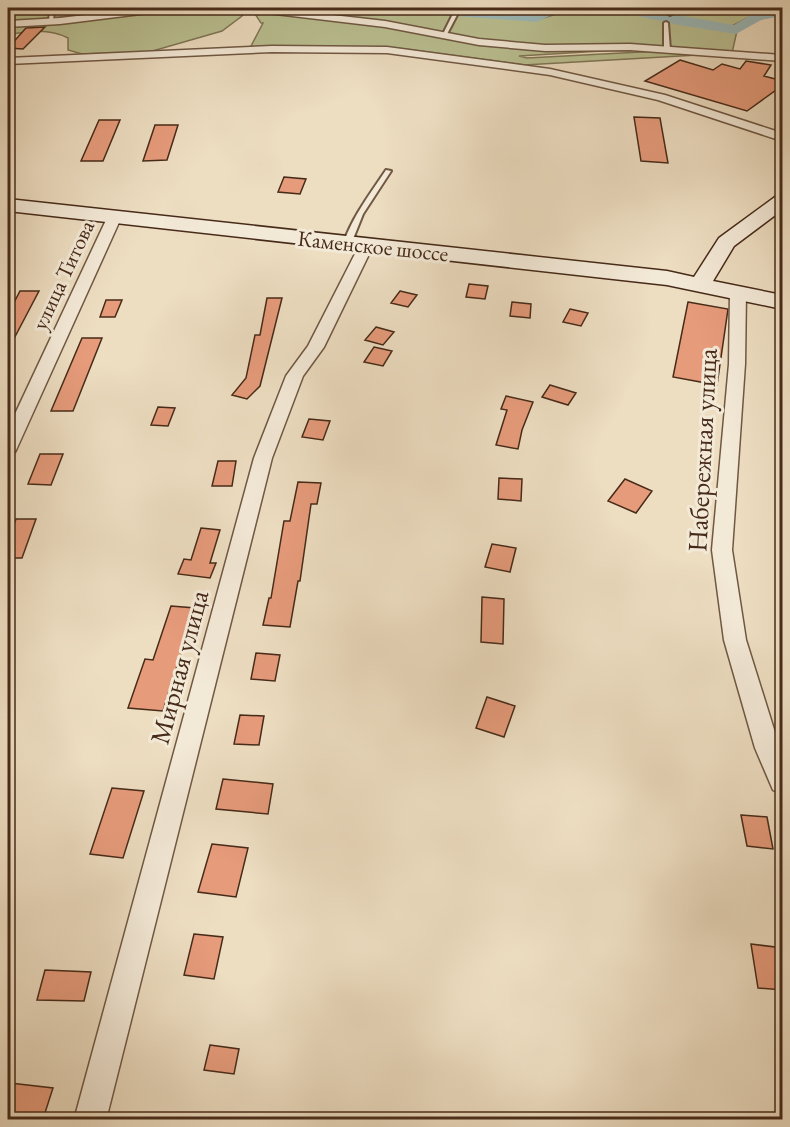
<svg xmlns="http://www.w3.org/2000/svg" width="790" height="1127" font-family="'EB Garamond',serif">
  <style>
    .green { fill: #bac092; stroke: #807656; stroke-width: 1.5; fill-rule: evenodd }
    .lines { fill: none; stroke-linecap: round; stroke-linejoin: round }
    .river { fill: #9bbabb; fill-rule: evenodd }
    .building { fill: #e69b7b; stroke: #472b19; stroke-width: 1.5 }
    .lane-casing { stroke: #705843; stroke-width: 4 }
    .street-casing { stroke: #705843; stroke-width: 3 }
    .secondary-casing { stroke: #472b19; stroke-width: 3 }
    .lane { fill: #f3e9d7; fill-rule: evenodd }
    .street { fill: #f3e9d7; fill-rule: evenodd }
    .secondary { fill: #f3e9d7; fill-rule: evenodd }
    .labels { text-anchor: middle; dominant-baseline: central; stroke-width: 6; stroke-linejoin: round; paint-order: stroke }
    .far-street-label { font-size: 22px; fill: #472b19; stroke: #f3e9d7 }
    .street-label { font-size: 27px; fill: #472b19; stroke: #f3e9d7 }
  </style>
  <rect width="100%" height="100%" fill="#edddc1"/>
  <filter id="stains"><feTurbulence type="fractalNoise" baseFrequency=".00333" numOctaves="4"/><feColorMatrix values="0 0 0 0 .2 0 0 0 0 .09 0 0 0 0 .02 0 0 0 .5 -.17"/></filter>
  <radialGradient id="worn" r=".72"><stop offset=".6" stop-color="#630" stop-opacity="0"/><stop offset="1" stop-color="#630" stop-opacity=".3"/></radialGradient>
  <path class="green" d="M8,8H153L8,22Z
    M172,8H245L242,16L222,31L149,52L82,54L68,50V38C49,28 28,31 8,35V27L41,25Z
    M251,8H388L537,20L553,15L565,8H612L681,23L737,31L732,53L524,65L397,48H250L263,23H261ZM667,47L679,50L527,58L519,56Z
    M422,8H553L535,17Z
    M630,8H782V10L751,16L732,26L681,19Z"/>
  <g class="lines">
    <path class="river" d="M395,8H452L535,14L549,8H566L537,22L402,12Z
      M613,8H637L734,25L752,14L782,8V16L761,20L736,34L679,25L615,11Z"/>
  </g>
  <path class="building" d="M45,27L23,49L8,48L26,28Z
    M680,60L713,70L722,64L740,69L746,61L771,65L764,76L783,81V85L747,111L645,81Z
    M634,117L660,118L668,163L641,161Z
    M99,120H120L103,161H81Z
    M155,125H178L167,160L143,161Z
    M284,177L306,179L300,194L278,192Z
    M469,284L488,286L485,299L466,297Z
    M20,291H39L8,350V314Z
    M400,291L417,295L408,307L391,303Z
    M267,298H282L260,386L247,399L232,395L246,378L255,335H260Z
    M106,300H122L115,317H100Z
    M512,302L531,304L530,318L510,316Z
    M688,302L728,309L717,385L673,377Z
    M570,309L588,313L581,326L563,322Z
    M376,327L394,332L383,345L365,340Z
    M82,338H102L73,411H51Z
    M374,347L392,351L383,366L364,362Z
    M550,385L576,393L568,405L542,397Z
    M506,396L533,402L522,430L518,449L496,445L507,410L501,409Z
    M158,407L175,408L168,426L151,425Z
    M309,419L330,421L323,440L302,437Z
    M40,454H63L51,485L28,484Z
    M218,461H236L232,486H212Z
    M499,478L522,479L521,501L498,499Z
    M625,479L652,491L636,513L608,501Z
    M298,482L321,483L317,504H311L300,581H298L290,627L263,625L269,598H271L284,521H290Z
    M16,519H36L22,558H8V541Z
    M201,528L220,530L210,563H216L210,578L178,574L184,559L191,560Z
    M492,544L516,548L510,572L485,567Z
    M482,597L504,599L503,644L481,642Z
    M171,606L195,608L163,711L128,708L145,659L153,660Z
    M256,653L280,655L275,681L251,679Z
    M487,697L515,706L504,737L476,728Z
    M240,715L264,716L259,745L234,744Z
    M223,779L273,784L268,814L216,809Z
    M112,788L144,791L123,858L90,854Z
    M741,815L767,817L773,849L747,846Z
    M212,844L248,848L236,897L198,892Z
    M194,934L223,937L214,979L184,975Z
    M751,944L783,948V990L758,988Z
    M45,970L91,972L84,1001L37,1000Z
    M210,1045L239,1049L234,1074L204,1070Z
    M10,1083L53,1088L43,1119H8V1092Z"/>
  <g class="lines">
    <defs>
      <path id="lane" d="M50,8H54L53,22L51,23L49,22Z
        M537,8H541L537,12L535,11Z
        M670,8H674L672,14L670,15L668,14Z
        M453,14L457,15L446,36H442Z
        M666,22L668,23L670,50L667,52L664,50V23Z
        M386,170L391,171L363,214L351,244L344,246L343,244C353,216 370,194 386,170Z"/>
      <path id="street" d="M145,8H170L165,11L60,24L8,27V21L60,18Z
        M177,8H271L385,21L479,39L545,45L630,44L782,55V61L630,50L545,51L479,45L385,27L267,13L182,11Z
        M272,46L387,47L550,69L665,95L782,133V141L658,100L550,75L387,53L272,52L8,64V58Z
        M114,214L121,218L17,448L15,452L8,454V429L107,218Z
        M366,242L373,246L324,347L303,376L272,458L106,1120H74L254,458L286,376L308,346L359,246Z
        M738,287L746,292L745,364L732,550L746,640L782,755V794L773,790L755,748L724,640L712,550L729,364L730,292Z"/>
      <path id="secondary" d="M782,195V210L734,246L713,281L782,295V309L667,285L8,211V199L667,271L694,277L719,238L775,197Z"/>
    </defs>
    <use href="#lane" class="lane-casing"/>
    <use href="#street" class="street-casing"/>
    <use href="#secondary" class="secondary-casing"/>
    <use href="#lane" class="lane"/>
    <use href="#street" class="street"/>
    <use href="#secondary" class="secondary"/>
  </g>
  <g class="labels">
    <g class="far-street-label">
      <text transform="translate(373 246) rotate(6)">Каменское шоссе</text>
      <text transform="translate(63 275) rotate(-65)">улица Титова</text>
    </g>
    <g class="street-label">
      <text transform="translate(702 450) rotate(-87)">Набережная улица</text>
      <text transform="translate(179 667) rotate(-75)">Мирная улица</text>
    </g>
  </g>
  <rect width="790" height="1127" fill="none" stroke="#edddc1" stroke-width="30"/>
  <rect x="9" y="9" width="772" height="1109" fill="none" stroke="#472b19" stroke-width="3"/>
  <rect x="15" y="15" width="760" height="1097" fill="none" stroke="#472b19" stroke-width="1.5"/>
  <rect width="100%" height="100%" filter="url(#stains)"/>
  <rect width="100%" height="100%" fill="url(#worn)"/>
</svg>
